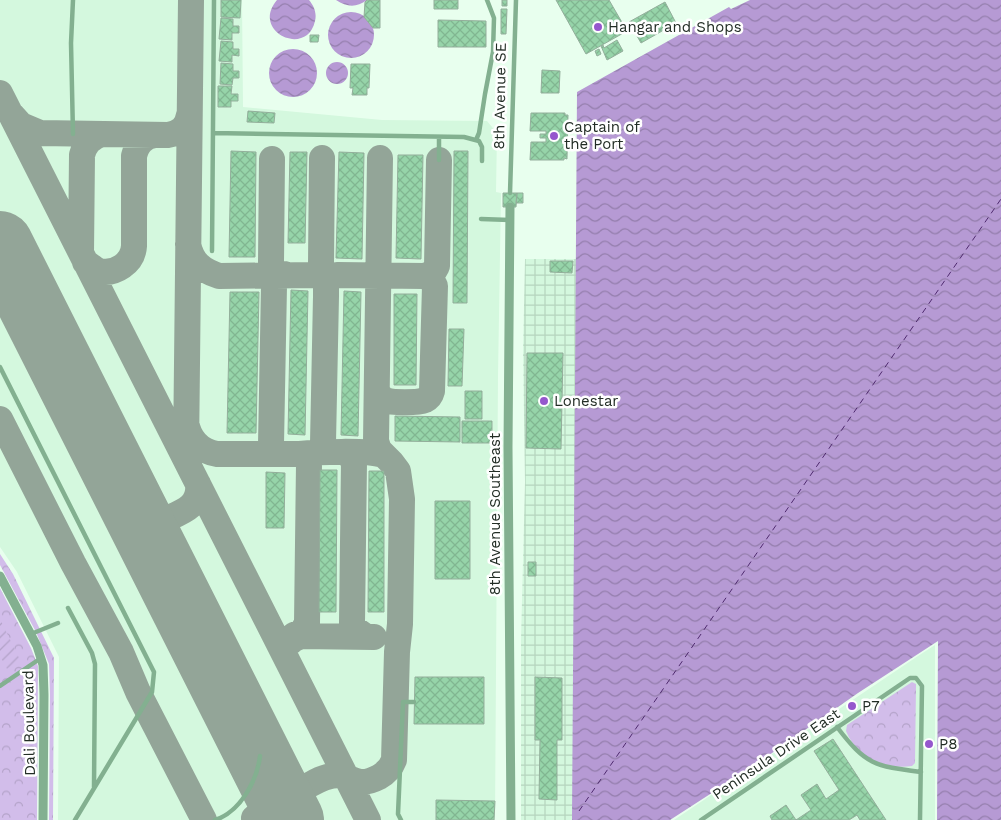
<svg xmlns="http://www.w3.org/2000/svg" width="1001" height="820" font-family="'Work Sans',sans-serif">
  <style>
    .built { fill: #d4f8de }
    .industrial { fill: url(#industrial-grid) }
    .park { fill: url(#park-crowns) }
    .garden { fill: url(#garden-furrows) }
    .water { fill: url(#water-waves) }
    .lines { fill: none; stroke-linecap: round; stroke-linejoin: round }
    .ferry { stroke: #4f2a6f; stroke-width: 1; stroke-dasharray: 6 5; stroke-linecap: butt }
    .taxiway { stroke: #93a598; stroke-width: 26 }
    .runway { stroke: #93a598; stroke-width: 66 }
    .building { fill: url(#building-cross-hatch); stroke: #93ae9b }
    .lane { stroke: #83b090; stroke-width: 4.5 }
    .street { stroke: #83b090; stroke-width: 9 }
    .poi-dot { fill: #9557cd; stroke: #fff; stroke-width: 2 }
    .labels { text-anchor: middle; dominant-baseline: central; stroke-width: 5; stroke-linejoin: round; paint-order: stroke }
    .poi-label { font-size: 15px; fill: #222d25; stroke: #fff; text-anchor: start }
    .street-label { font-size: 15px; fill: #222d25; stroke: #fff }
  </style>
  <defs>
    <pattern id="industrial-grid" width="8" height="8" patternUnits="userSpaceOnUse" patternTransform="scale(1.25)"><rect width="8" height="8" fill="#d4f8de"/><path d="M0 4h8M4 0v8" fill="none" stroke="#b6d5be"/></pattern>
    <pattern id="park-crowns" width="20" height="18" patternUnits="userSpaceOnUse" patternTransform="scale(1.25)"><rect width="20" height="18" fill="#d2bdea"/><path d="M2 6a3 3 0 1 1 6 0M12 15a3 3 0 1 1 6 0" fill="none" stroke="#b4a3c9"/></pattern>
    <pattern id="garden-furrows" width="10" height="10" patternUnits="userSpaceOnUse" patternTransform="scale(1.25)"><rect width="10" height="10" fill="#d2bdea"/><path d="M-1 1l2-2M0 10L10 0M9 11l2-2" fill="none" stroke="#b4a3c9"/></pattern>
    <pattern id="water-waves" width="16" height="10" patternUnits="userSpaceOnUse" patternTransform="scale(1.25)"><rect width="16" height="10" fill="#b69ad4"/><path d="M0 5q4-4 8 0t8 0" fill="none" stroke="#947eac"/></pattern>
    <pattern id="building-cross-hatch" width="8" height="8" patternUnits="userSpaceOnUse" patternTransform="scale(1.25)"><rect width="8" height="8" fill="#96d4a9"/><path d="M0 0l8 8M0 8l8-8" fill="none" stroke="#81b691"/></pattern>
  </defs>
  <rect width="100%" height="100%" fill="#e8ffee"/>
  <path class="built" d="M0,0H242L243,107L382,120L487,121L497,133L496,192L501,193L498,376L495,820H58L59,657L17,572L0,547Z
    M935,645V820H674L918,656Z"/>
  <path class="industrial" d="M525,259H585L579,820H521V640L525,482L523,353Z"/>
  <path class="park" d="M0,554L13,574L54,658L53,820H49L50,695L49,664L36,632L0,565Z
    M0,588L31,648L38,666L37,820H0Z
    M912,682L916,684V687L915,763L912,766C885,770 857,758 846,731L847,725Z"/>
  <path class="garden" d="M0,619L20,660L7,669L0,655Z"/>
  <path class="water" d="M277,0H309C314,6 317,13 315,21C307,58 250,32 277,0Z
    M336,0H367C356,8 347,7 336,0Z
    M750,0H1001V820H937L938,641L858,693L755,765L670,820H572L577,92L729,7L731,9Z
    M328 35a23 23 0 1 1 46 0a23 23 0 1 1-46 0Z
    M269 73a24 24 0 1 1 48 0a24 24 0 1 1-48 0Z
    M326 73a11 11 0 1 1 22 0a11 11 0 1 1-22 0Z"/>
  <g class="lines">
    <path class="ferry" d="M579,811L1001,199"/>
    <path class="taxiway" d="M0,93L368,820
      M12,115L21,125L40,133L168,135C180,133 187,127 189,115
      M322,158L321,264L326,285V296L323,443L327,450L333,452
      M272,159L271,262L274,286
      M188,244C192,262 201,270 219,276L316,275L322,277L325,281
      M81,252L82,155C85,144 90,138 102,134
      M85,262C90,265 94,269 99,271C115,275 133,263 134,246V156C137,144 143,137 155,135
      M326,285L330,277L337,275L424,276L433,273L437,266L439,160
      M377,391C379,395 381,398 385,400C392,403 418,403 425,400C429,398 431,395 432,391L435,286L430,278L424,276
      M0,419L73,563L121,652L138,692L204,820
      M186,422C189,439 199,451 217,454H300C316,452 368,450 383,455
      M345,453L352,457L354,462L352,623L355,629L365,636
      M186,454L191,0
      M261,454L268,451L271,444L274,286L276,279L284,274
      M132,503C139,513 144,525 158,523L153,532V546
      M158,523C177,513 201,509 198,484
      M294,635L302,632L307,623L309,464L306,458L300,454
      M288,644L294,639L301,636L374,637
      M269,776C276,794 269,807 254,818L279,816L289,820
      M296,793C306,787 319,778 331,776C351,771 352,791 379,777C386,773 391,768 394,760L397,652L400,624L402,499L398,471L392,463L379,450L376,441L380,158"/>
    <path class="runway" d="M0,244L291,820"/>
  </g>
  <path class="building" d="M221,0H241L240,18L221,17Z
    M367,0H380V28H373L364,17L365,2Z
    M434,0H458V9H434Z
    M502,0H507V6H502Z
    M556,0H609L627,31L586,54Z
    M665,2L676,23L641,43L629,22Z
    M501,9H507L506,34H501Z
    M221,18L233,19V26H239V33H232V40L219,39Z
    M438,20L486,21V47H438Z
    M310,35H319L318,42H310Z
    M617,40L623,51L607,60L601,46L603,45L604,48Z
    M221,41L233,42V49H239V56L232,55V62L219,61Z
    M599,49L601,54L597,56L595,51Z
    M221,63L233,64V71H239V78H233L232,85L220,84Z
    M351,64H370L369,88H367V95H352L353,88H350Z
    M542,70L560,71L559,93H541Z
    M218,86H232L231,94H238V101H231V107H218Z
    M248,111L275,113L274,123L247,122Z
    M531,113H565V115H568L567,159L564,158V160H530L531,142H546V138H540V134H546V131H530Z
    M231,151L256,152L255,257H229Z
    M454,151H468L467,303H453Z
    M290,152H307L305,243H288Z
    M339,152L364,153L362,259L336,258Z
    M398,155H423L421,259L396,258Z
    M503,193H517L516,207H503Z
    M517,193H523V203H516Z
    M550,261H573L572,273L550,272Z
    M291,290L308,291L305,435L288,434Z
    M344,291L361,292L358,436L341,435Z
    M230,292H259L256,433H227Z
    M394,294H417L416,385H394Z
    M449,329H464L462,386H448Z
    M527,353H563L561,449L526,448Z
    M465,391H482V419H465Z
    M395,416L460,417V442L395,441Z
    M462,421H492V443H462Z
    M320,470H337L336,612H319Z
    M369,471H384V612H368Z
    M266,472L285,473L284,528H266Z
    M435,501H470V579H435Z
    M528,562H536V576H528Z
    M415,677H484V724H414Z
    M535,677L562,678V740H557V800L539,799L540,740H535Z
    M833,739L886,820H860L857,815L849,820H772L770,816L786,805L796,820L811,810L801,795L817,784L826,799L839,790L814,751Z
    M436,800L495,801L494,820H436Z"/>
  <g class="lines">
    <path class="lane" d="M213,133L464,137L479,141L482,147V161
      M73,134L71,43L73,0
      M476,140L479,133L485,94L493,52L494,18L487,0
      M439,160V137
      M510,193L516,0
      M481,219L510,220
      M212,251L214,0
      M0,367L154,672L152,692L75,820
      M68,608L92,653L95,664L94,787
      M31,634L58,623
      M0,686L41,658
      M837,727C866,765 874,766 921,772
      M215,820C240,812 257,781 260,756
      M401,820L398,814L403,702H414
      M701,820L910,678H916L922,686L920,820"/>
    <path class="street" d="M510,207L508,447L511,820
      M0,576L37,646L43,665L44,695L43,820"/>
  </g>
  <g class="poi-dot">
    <circle cx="598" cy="27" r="5"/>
    <circle cx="554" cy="136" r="5"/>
    <circle cx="544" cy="401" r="5"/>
    <circle cx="852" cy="706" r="5"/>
    <circle cx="929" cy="744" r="5"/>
  </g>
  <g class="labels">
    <g class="poi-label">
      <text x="608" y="27">Hangar and Shops</text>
      <text x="564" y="127">Captain of<tspan x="564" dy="17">the Port</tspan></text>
      <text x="554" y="401">Lonestar</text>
      <text x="862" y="706">P7</text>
      <text x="939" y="744">P8</text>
    </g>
    <g class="street-label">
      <text transform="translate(500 96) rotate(-89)">8th Avenue SE</text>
      <text transform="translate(495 514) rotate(-90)">8th Avenue Southeast</text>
      <text transform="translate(29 723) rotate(-91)">Dali Boulevard</text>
      <text transform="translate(776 754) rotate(-34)">Peninsula Drive East</text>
    </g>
  </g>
</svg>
